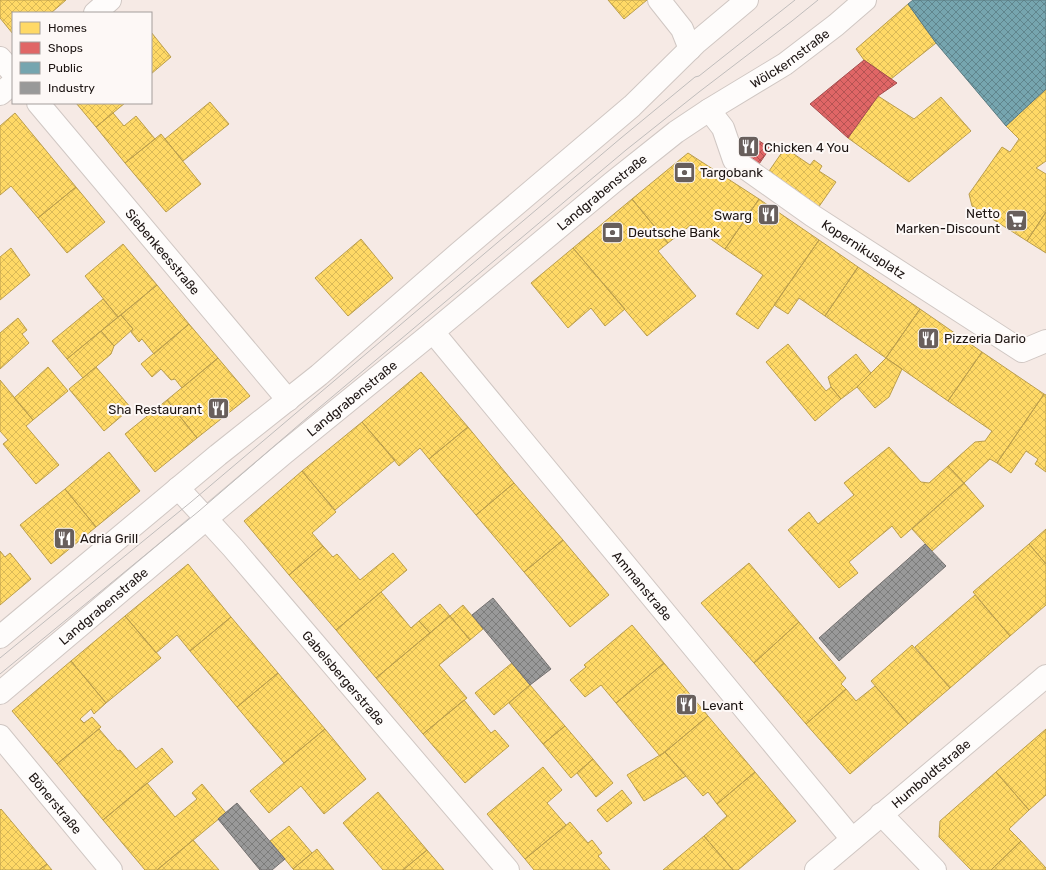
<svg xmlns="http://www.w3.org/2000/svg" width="1046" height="870" font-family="Rubik,sans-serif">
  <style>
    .homes { fill: url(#homes-cross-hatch); stroke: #bb9e4d }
    .shops { fill: url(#shops-cross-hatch); stroke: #a54d4d }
    .public { fill: url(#public-cross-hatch); stroke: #5b7a80 }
    .industry { fill: url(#industry-cross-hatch); stroke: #747170 }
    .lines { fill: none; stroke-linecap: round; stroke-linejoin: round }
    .street-casing { stroke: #d0c7c3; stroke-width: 24 }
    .secondary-casing { stroke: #d0c7c3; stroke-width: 24 }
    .street { stroke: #fefcfb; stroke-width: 22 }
    .secondary { stroke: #fefcfb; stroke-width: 22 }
    .tram { stroke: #c0bdbc; stroke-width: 1 }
    .labels { text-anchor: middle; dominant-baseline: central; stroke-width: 4; stroke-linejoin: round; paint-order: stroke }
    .street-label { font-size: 13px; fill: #1c1412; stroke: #fdf8f6 }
    .poi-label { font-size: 13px; fill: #1c1412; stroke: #fdf8f6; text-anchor: start }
  </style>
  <defs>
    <pattern id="homes-cross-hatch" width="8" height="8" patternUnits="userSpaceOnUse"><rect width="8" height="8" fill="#ffd966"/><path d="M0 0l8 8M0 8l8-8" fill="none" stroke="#dab957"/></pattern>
    <pattern id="shops-cross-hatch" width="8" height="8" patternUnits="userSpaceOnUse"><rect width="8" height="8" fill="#e06666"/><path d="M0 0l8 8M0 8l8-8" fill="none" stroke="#b55353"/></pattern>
    <pattern id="public-cross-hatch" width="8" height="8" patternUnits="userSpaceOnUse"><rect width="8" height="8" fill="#76a5af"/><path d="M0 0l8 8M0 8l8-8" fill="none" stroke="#60858d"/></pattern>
    <pattern id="industry-cross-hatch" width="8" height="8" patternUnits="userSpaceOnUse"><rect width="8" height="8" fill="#999"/><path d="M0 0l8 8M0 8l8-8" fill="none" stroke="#7c7c7b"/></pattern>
  </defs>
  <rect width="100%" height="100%" fill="#f6eae5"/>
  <path class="homes" d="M0,0H66L51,13H13V34L0,18Z
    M608,0H647L624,19Z
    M908,4L936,43L891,79L864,60L856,49Z
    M151,32L171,57L151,74Z
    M1046,89V161L1036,168L1046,174V212L1027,241L972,206L969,194L1002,147L1010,152L1019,139L1006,126Z
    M878,96L914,119L941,97L971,131L909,182L848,138Z
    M210,102L229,124L183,161L165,139Z
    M76,103H125L96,127Z
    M15,113L76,187L38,218L11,186L0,195V126Z
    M113,113L124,126L136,116L155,139L125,163L96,127Z
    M161,134L201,184L166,212L125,163Z
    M785,148L810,165L814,160L822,166L819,171L836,182L818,208L767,174Z
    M688,153L759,199L725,249L691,225L668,243L632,199Z
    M76,187L105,222L67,253L38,218Z
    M632,199L668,243L658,251L696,296L647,336L573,248Z
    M759,199L819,240L758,329L736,314L763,275L725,249Z
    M1046,212V253L1027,241Z
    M361,239L393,278L348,316L315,278Z
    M819,240L858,267L825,316L799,298L788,314L774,305Z
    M123,244L157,285L118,317L85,276Z
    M11,248L30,275L0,300V257Z
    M573,248L625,309L605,326L591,308L568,328L531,283Z
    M858,267L920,309L886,358L825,316Z
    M157,285L189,324L154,354L142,339L139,342L131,332L133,329L121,315Z
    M103,299L118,317L67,359L52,341Z
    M920,309L982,352L948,401L886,358Z
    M121,315L133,329L114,346L101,331Z
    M18,318L27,330L22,334L29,343L0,369V333Z
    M189,324L218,358L182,388L175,379L171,380L161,369L152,377L141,364Z
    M101,331L114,346L111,354L83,378L67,359Z
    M788,344L826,391L831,387L841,399L815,421L766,362Z
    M982,352L1044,394L997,463L990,459L964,483L948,466L975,442L985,441L992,431L948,401Z
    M856,354L871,373L857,387L841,399L831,387L828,377Z
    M218,358L250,396L197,438L167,400Z
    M886,358L902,369L889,397L875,408L857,387Z
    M48,367L68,391L33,420L14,398Z
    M96,367L131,408L104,431L69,389Z
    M421,372L468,427L429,459L420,448L399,466L362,422Z
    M0,380L33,420L26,426L59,465L36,484L3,444L8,440L0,431Z
    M1044,394L1046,395V472L1035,464L1038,459L1026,451L1011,473L997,463Z
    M167,400L197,438L155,472L125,434Z
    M362,422L395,460L335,510L302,471Z
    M468,427L514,483L476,515L429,459Z
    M889,447L921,482L929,483L948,466L964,483L901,538L892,526L849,562L858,573L839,588L788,530L809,512L818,524L854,495L844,483Z
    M109,452L140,491L96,527L65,489Z
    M302,471L336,512L312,533L323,546L289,575L244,521Z
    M514,483L563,540L524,572L476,515Z
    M964,483L984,506L932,551L912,529Z
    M65,489L96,527L51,564L20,525Z
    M1046,529V564L1029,544Z
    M563,540L609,595L570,627L524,572Z
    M1029,544L1046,564V605L1010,636L973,592Z
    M323,546L333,557L337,554L360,580L393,553L407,570L336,630L289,575Z
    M0,551L5,557L10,553L31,579L0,605Z
    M749,563L799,622L754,663L701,603Z
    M188,564L231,617L190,651L177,635L156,653L125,616Z
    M381,592L411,628L419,621L430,633L376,678L336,630Z
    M975,595L1010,636L950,688L915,647Z
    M440,604L450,616L430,633L419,621Z
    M463,605L483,629L470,640L450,616Z
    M125,616L161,658L106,703L71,661Z
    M450,616L470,640L439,665L467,698L423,734L376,678Z
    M231,617L278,673L237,707L190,651Z
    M799,622L846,678L841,684L846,689L806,724L754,663Z
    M632,625L664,663L616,703L601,685L585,697L570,680L586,667L584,665Z
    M912,645L950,688L908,724L871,681Z
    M71,661L106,703L94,714L91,709L80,719L84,723L92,717L101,727L57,764L12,711Z
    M512,663L530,685L494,715L475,693Z
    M664,663L708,716L660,756L616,703Z
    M278,673L325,729L284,763L237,707Z
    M530,685L565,726L543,744L509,703Z
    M875,686L908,724L850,774L806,724L846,689L856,701Z
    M464,700L491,733L495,730L509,746L465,783L423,734Z
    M708,716L755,772L717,804L708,792L703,796L665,752Z
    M565,726L593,759L571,778L543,744Z
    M99,729L118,751L120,750L136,769L162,748L173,762L103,820L57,764Z
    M325,729L366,779L324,814L301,786L269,813L250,791Z
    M1046,729V795L1029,810L996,772Z
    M665,752L686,776L644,801L627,775Z
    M593,759L613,783L596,797L577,773Z
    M543,767L562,790L547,803L566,825L525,859L487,814Z
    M755,772L796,821L738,870H733L704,836L727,816L717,804Z
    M996,772L1029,810L1009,829L1021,841L991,870H971L939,837L940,821Z
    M147,783L175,817L197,799L192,793L202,784L226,813L157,870H145L103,820Z
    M622,790L632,803L607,822L597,810Z
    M378,792L427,850L403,870H383L343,823Z
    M1,809L47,864L39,870H0V810Z
    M570,822L588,843L592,840L602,853L598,856L610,870H534L525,859Z
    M289,826L312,853L293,869L270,841Z
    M704,836L733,870H663Z
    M193,840L219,870H157Z
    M1021,841L1046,868V870H991Z
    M317,849L334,870H294L293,869Z
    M427,850L444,870H403Z
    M47,864L52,870H39Z"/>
  <path class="shops" d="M864,60L897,83L878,96L848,138L810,104Z
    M753,137L770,148L757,167L740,155Z"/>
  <path class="public" d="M913,0H1046V89L1006,126L936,43L908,4Z"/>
  <path class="industry" d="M925,544L946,566L839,661L819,638Z
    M493,598L551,669L530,685L472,615Z
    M237,803L285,859L272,870H260L218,819Z"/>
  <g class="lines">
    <defs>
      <g id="street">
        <path d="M659,0L682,29L690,49"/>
        <path d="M95,13L110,0"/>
        <path d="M0,58L13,73"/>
        <path d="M0,94L13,83"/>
        <path id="s1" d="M38,103L288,400"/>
        <path id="s2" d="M709,110L723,128L734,160L813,216L1022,351L1046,341"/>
        <path id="s3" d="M433,332L852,839"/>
        <path id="s4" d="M178,488L233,548L508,870"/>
        <path id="s5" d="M0,736L111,870"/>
        <path d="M881,814L935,870"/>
        <path id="s6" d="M816,870L1046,676"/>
      </g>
      <g id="secondary">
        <path d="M0,637L218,455L319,375L460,252L632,106L697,42L747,0"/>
        <path id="s7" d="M0,693L283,454L433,332L612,183L676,132L709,110L785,64L836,25L865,0"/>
      </g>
    </defs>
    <use href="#street" class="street-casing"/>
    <use href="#secondary" class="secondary-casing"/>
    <use href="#street" class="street"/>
    <use href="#secondary" class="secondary"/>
    <path class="tram" d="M0,658L191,502L621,138L695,77L699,76L795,0
      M0,674L199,511L301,423L626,150L699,92L792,21L818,0"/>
  </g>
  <defs>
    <symbol id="restaurant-square" viewBox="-11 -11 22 22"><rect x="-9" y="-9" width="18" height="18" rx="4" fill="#685f5c" stroke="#fdf8f6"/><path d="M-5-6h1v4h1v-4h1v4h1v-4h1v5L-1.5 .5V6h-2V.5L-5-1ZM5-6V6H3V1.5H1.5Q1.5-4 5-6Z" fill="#fff"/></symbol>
    <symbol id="bank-square" viewBox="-11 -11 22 22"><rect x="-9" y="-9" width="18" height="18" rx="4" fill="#685f5c" stroke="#fdf8f6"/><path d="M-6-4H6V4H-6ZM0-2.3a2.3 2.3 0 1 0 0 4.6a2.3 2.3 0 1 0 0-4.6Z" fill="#fff"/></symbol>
    <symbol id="supermarket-square" viewBox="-11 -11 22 22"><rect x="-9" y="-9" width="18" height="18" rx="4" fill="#685f5c" stroke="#fdf8f6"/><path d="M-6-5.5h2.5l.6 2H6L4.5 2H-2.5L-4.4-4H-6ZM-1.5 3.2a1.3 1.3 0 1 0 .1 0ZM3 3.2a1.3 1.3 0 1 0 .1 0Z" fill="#fff"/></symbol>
  </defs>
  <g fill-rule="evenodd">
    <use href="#restaurant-square" x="736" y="134" width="25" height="25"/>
    <use href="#bank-square" x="672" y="160" width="25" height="25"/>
    <use href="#restaurant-square" x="756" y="202" width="25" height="25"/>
    <use href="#supermarket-square" x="1004" y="208" width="25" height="25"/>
    <use href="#bank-square" x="600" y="220" width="25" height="25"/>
    <use href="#restaurant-square" x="916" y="326" width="25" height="25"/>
    <use href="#restaurant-square" x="206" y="396" width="25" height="25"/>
    <use href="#restaurant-square" x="52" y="526" width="25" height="25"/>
    <use href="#restaurant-square" x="674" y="692" width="25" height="25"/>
  </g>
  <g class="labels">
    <g class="street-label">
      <text stroke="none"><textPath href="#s7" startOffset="1014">Wölckernstraße</textPath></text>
      <text stroke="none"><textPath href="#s7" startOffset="783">Landgrabenstraße</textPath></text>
      <text stroke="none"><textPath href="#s2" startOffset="214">Kopernikusplatz</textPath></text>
      <text stroke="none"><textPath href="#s1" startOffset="194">Siebenkeesstraße</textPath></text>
      <text stroke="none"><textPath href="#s7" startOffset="459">Landgrabenstraße</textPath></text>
      <text stroke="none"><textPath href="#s3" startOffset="329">Ammanstraße</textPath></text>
      <text stroke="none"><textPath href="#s7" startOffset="135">Landgrabenstraße</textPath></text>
      <text stroke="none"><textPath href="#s4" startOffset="252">Gabelsbergerstraße</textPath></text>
      <text stroke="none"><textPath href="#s6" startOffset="150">Humboldtstraße</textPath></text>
      <text stroke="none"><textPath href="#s5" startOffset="87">Bönerstraße</textPath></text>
    </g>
    <g class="poi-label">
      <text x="764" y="147">Chicken 4 You</text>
      <text x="700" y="172">Targobank</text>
      <text x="1000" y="213" text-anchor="end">Netto<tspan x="1000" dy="15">Marken-Discount</tspan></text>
      <text x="752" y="215" text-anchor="end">Swarg</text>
      <text x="628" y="232">Deutsche Bank</text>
      <text x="944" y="338">Pizzeria Dario</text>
      <text x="202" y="409" text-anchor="end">Sha Restaurant</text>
      <text x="80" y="538">Adria Grill</text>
      <text x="702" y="705">Levant</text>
    </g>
  </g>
  <rect x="12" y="12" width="140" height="92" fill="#fdf8f6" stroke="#a39d9b"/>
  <rect x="20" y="22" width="20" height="12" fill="#ffd966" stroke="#a39d9b"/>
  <text x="48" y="32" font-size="12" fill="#1c1412">Homes</text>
  <rect x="20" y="42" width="20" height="12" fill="#e06666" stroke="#a39d9b"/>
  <text x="48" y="52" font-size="12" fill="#1c1412">Shops</text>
  <rect x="20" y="62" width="20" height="12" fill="#76a5af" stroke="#a39d9b"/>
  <text x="48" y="72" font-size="12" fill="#1c1412">Public</text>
  <rect x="20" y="82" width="20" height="12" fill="#999999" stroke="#a39d9b"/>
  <text x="48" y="92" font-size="12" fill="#1c1412">Industry</text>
</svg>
